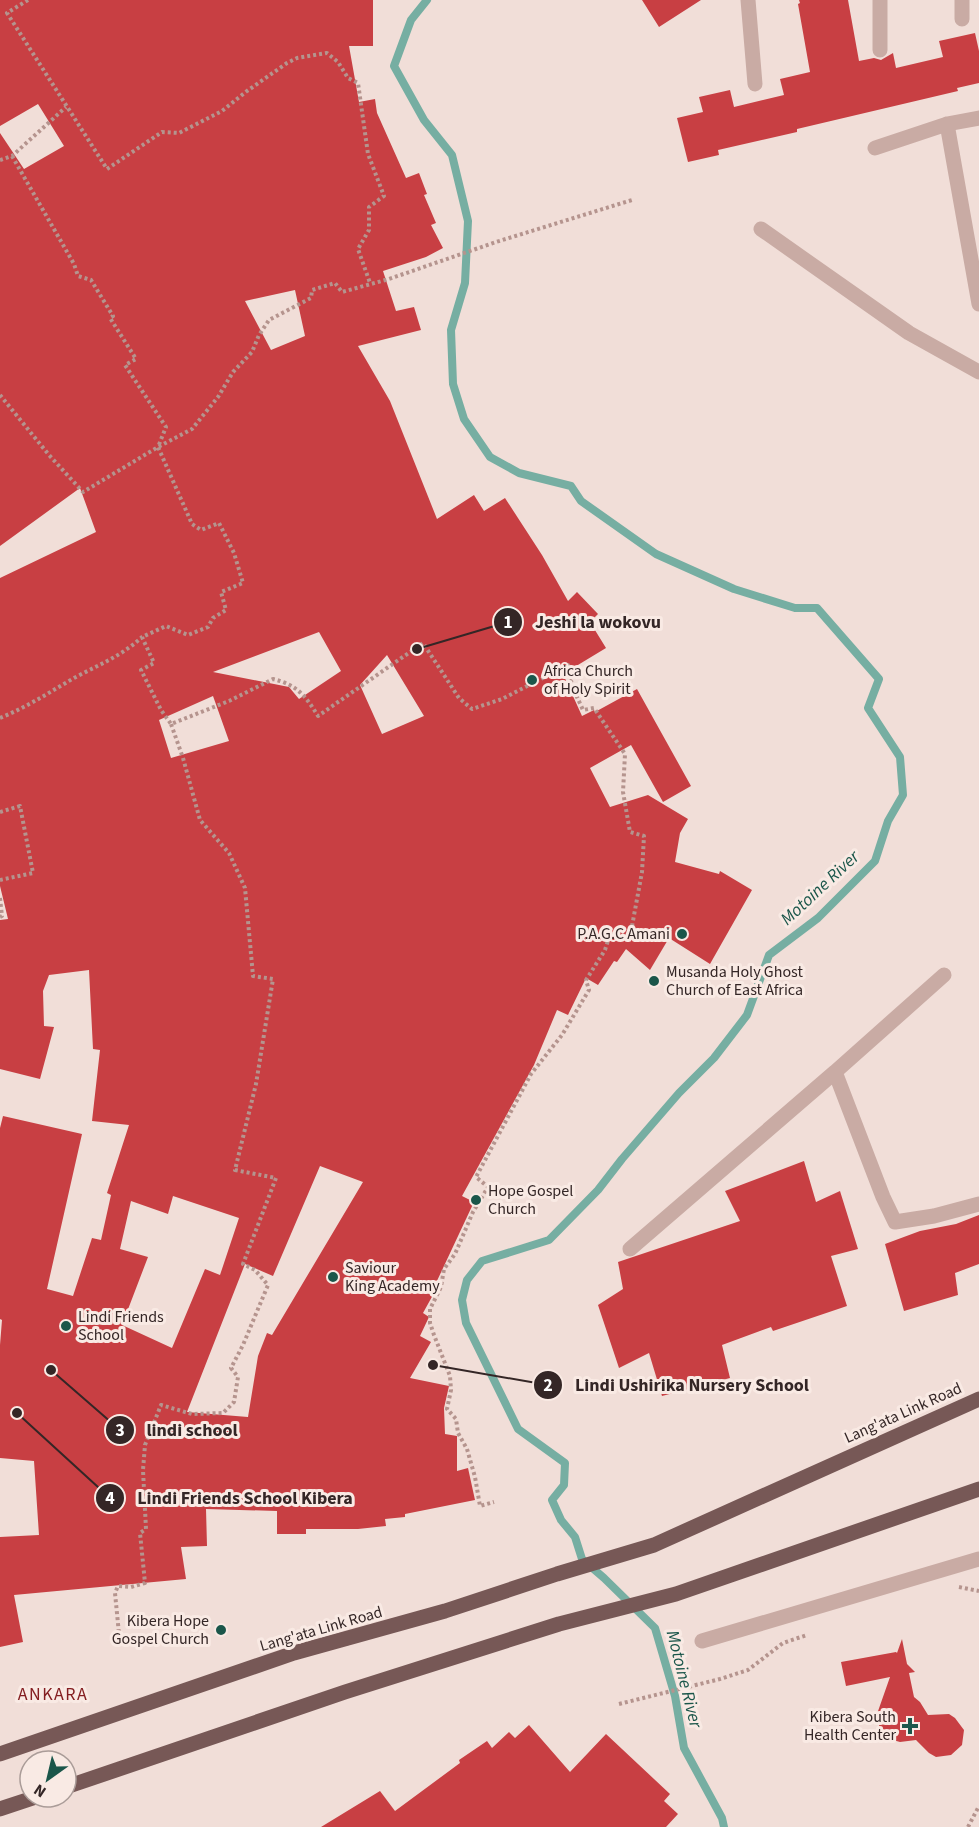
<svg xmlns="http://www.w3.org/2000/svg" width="979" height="1827" font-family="'Source Sans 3',sans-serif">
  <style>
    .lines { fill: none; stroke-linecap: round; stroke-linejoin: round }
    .stream { stroke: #76aea2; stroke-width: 8 }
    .building { fill: #c83f43; fill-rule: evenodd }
    .path { stroke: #b5948e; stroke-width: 4; stroke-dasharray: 3 3; stroke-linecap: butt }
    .minor { stroke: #c9aba4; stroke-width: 15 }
    .major { stroke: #775856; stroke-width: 15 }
    .poi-dot { fill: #1b564a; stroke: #f9eae4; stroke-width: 2 }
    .labels { text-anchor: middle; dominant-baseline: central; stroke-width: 6; stroke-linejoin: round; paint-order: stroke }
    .poi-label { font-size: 16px; fill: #342626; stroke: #f9eae4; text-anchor: start }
    .street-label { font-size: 16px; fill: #342626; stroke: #f9eae4 }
    .water-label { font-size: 18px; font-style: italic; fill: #1b564a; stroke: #f9eae4 }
    .neighbourhood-label { font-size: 18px; letter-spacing: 1.5px; fill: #841e21; stroke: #f9eae4 }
    .leader { fill: none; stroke: #342626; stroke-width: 2 }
    .callout-dot { fill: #342626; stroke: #f9eae4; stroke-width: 2 }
    .mark-label { font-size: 18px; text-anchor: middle; font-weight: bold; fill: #fff }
    .callout-label { font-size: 18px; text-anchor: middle; font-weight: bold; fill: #342626; stroke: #f9eae4; stroke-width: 6; stroke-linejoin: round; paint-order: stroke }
  </style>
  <rect width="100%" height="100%" fill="#f1ded8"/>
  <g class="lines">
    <path class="stream" d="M427,0L411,20L394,66L424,120L452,155L468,221L465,283L451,330L453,384L464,419L490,457L519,473L571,486L581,501L656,554L734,589L795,608H817L879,679L868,708L900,757L903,795L888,821L875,861L818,918L769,955L747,1015L714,1058L679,1093L622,1159L598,1190L549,1240L482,1261L467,1280L462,1300L466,1323L518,1429L565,1463L564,1485L552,1500L561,1520L575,1537L582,1559L604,1578L655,1628L675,1696L684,1748L722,1818L724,1827"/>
  </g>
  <path class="building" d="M0,0H373V46H349L359,102L375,99L377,113L406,178L419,173L427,194L424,195L436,223L431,225L443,248L426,257L383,271L396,311L414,307L421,330L358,346L390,401L437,519L474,495L484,511L505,498L542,555L568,601L577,592L598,614L590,622L606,648L563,674L582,716L594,710L595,712L637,689L691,786L663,802L631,745L590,768L610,807L648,795L688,819L680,833L675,862L719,874L720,871L752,890L710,964L669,938L650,970L626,949L617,962L614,961L598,985L586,978L568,1015L557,1010L534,1065L462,1196L474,1202L436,1283L439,1284L423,1313L429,1317L420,1336L431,1342L410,1378L449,1386L444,1408L445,1434L457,1436V1471L468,1468L475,1500L405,1514V1517L385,1519L386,1526L358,1529H306V1534H277V1511L206,1509L207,1546L181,1547L186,1579L14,1595L23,1642L0,1647V1537L39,1535L34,1461L0,1458V1345L2,1320L0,1319V1128L3,1116L82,1134L47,1289L73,1296L92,1238L101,1240L111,1195L107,1193L129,1125L92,1121L100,1050L93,1049L89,970L49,975L43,991L44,1026L54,1027L40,1079L0,1069V920L8,919L0,886V578L96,532L80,488L0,546V133L24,169L64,146L38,104L0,126ZM295,290L305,336L271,350L245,301ZM319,632L341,671L299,699L289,687L213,672ZM387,655L424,716L382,734L360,685ZM213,696L229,741L171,758L159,720ZM320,1166L363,1182L272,1335L267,1333L258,1356L248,1417L187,1412L245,1264L273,1276ZM173,1196L239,1218L220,1275L205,1269L172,1348L122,1325L148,1257L120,1249L131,1201L168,1214Z
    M642,0H701L659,27Z
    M799,0H848L859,61L874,58L881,60L893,53L896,68L943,57L939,41L975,33L979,51V83L957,88L958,91L797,129V132L718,150L719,155L688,162L677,118L703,112L699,97L730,90L734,107L784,95L780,79L810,72L798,4L800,3Z
    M804,1161L816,1202L840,1191L858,1249L831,1256L847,1306L773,1331L771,1327L722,1345L730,1378L662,1396L649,1353L619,1368L598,1305L623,1289L618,1262L740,1221L725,1191Z
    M979,1215V1264L955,1273L958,1295L904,1311L885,1244L920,1231L956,1224Z
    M902,1639L907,1664L915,1672L909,1673L914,1697L920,1702L928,1715L949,1714L955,1718L964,1730L962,1745L951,1755L936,1757L929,1753L916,1740L900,1742L893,1740L880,1730L877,1714L890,1677L846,1686L841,1662L896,1652L897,1653Z
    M529,1725L570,1772L606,1734L670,1794L664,1801L678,1814L666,1827H321L380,1791L395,1811L460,1763L459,1760L487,1741L492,1748L509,1732L515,1738Z"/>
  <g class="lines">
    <path class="path" d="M28,0L7,13L107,169L162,132L179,133L222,111L247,91L287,63L297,58L327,53L338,62L348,78L358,83L368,154L384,196L369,207V230L358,249L370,283
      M12,156L74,264L78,276L91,280L113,316L110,318L136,359L125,365L166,427L158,447L192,524L201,530L219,523L234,553L243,583L221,592L226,610L213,618L208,627L188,635L166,626L142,637L154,663L141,670L161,710L171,724L229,701L273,679C297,685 305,695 318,716L423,643L459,698L472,709L502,699L568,665L575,677L570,682L583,710L594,708L625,754L623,792L630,832L644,836L642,872L630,937L610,934L605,950L586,980L589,990L562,1035L531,1074L476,1177L488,1187L473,1212L455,1254L444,1269L441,1287L430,1309V1323L434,1335L450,1376L451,1390L447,1409L456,1419L458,1433L467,1449L475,1477L480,1506L494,1502
      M0,160L12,156L66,107
      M0,395L49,455L83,492L158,447L192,429L218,397L233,372L252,352L259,335L269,320L311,298L312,290L335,283L342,292L389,279L496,242L632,200
      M0,718C27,707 50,692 74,678C98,665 122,656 142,637
      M0,812L20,806L33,873L0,880
      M0,898L2,916L0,917
      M959,1587L979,1591
      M120,1644L115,1593L118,1586L131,1587L145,1583L140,1533L146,1529L143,1470L145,1445L161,1405L192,1414L223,1413L234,1402L238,1377L231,1368L243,1345L268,1285L255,1270L243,1264L276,1178L235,1170L256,1084L273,979L253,976L245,888L229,853L200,820L183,758L171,724
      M619,1704L720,1679L748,1670L783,1643L807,1635
      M968,1827L979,1806"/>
    <path class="minor" d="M748,0L755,84
      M962,19V0
      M880,50V0
      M947,124L979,304
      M875,148L947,124L979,118
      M761,229L909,333L979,372
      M944,975L835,1072L883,1197L895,1222L934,1216L979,1204
      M630,1249L835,1072
      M702,1641L979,1559"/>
    <path class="major" d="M0,1754L294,1653L445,1611L557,1574L654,1545L979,1399
      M66,1787L345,1692L559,1624L676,1594L979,1489
      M0,1809L36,1797"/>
  </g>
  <g class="poi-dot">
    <circle cx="532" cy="680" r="6"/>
    <circle cx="682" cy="934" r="6"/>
    <circle cx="654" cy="981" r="6"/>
    <circle cx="476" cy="1200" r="6"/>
    <circle cx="333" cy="1277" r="6"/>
    <circle cx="66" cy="1326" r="6"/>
    <circle cx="221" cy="1630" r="6"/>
    <path d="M907 1717h6v6h6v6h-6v6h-6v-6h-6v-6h6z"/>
  </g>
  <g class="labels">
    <g class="poi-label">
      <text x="544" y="671">Africa Church<tspan x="544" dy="18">of Holy Spirit</tspan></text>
      <text x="670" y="934" text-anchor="end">P.A.G.C Amani</text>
      <text x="666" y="972">Musanda Holy Ghost<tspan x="666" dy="18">Church of East Africa</tspan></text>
      <text x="488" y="1191">Hope Gospel<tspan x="488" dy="18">Church</tspan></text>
      <text x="345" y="1268">Saviour<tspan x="345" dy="18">King Academy</tspan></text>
      <text x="78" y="1317">Lindi Friends<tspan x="78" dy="18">School</tspan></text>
      <text x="209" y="1621" text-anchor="end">Kibera Hope<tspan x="209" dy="18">Gospel Church</tspan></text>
      <text x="896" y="1717" text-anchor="end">Kibera South<tspan x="896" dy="18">Health Center</tspan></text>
    </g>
    <g class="street-label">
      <text transform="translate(903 1413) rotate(-24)">Lang'ata Link Road</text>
      <text transform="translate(321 1629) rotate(-16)">Lang'ata Link Road</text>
    </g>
    <g class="water-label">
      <text transform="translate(820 888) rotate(-43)">Motoine River</text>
      <text transform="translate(684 1679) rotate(76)">Motoine River</text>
    </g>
    <g class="neighbourhood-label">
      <text x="53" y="1694">ANKARA</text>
    </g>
  </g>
  <path class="leader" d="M417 649L508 622M433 1365L548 1385M51 1370L120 1430M17 1413L110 1498"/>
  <g class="callout-dot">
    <circle cx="417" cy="649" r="6"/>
    <circle cx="433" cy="1365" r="6"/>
    <circle cx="51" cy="1370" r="6"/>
    <circle cx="17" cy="1413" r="6"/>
    <circle cx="508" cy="622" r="15"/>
    <circle cx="548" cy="1385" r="15"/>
    <circle cx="120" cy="1430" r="15"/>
    <circle cx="110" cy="1498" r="15"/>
  </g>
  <g class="mark-label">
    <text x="508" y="628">1</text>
    <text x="548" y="1391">2</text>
    <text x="120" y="1436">3</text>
    <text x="110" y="1504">4</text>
  </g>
  <g class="callout-label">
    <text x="598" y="628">Jeshi la wokovu</text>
    <text x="692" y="1391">Lindi Ushirika Nursery School</text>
    <text x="192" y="1436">lindi school</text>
    <text x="245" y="1504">Lindi Friends School Kibera</text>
  </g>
  <g transform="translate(48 1779) rotate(214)"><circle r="28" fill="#f9eae4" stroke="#aa9c98" stroke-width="1.5"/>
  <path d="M0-4.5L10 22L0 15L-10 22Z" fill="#1b564a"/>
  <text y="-9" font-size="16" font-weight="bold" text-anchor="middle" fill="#342626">N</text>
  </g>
</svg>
